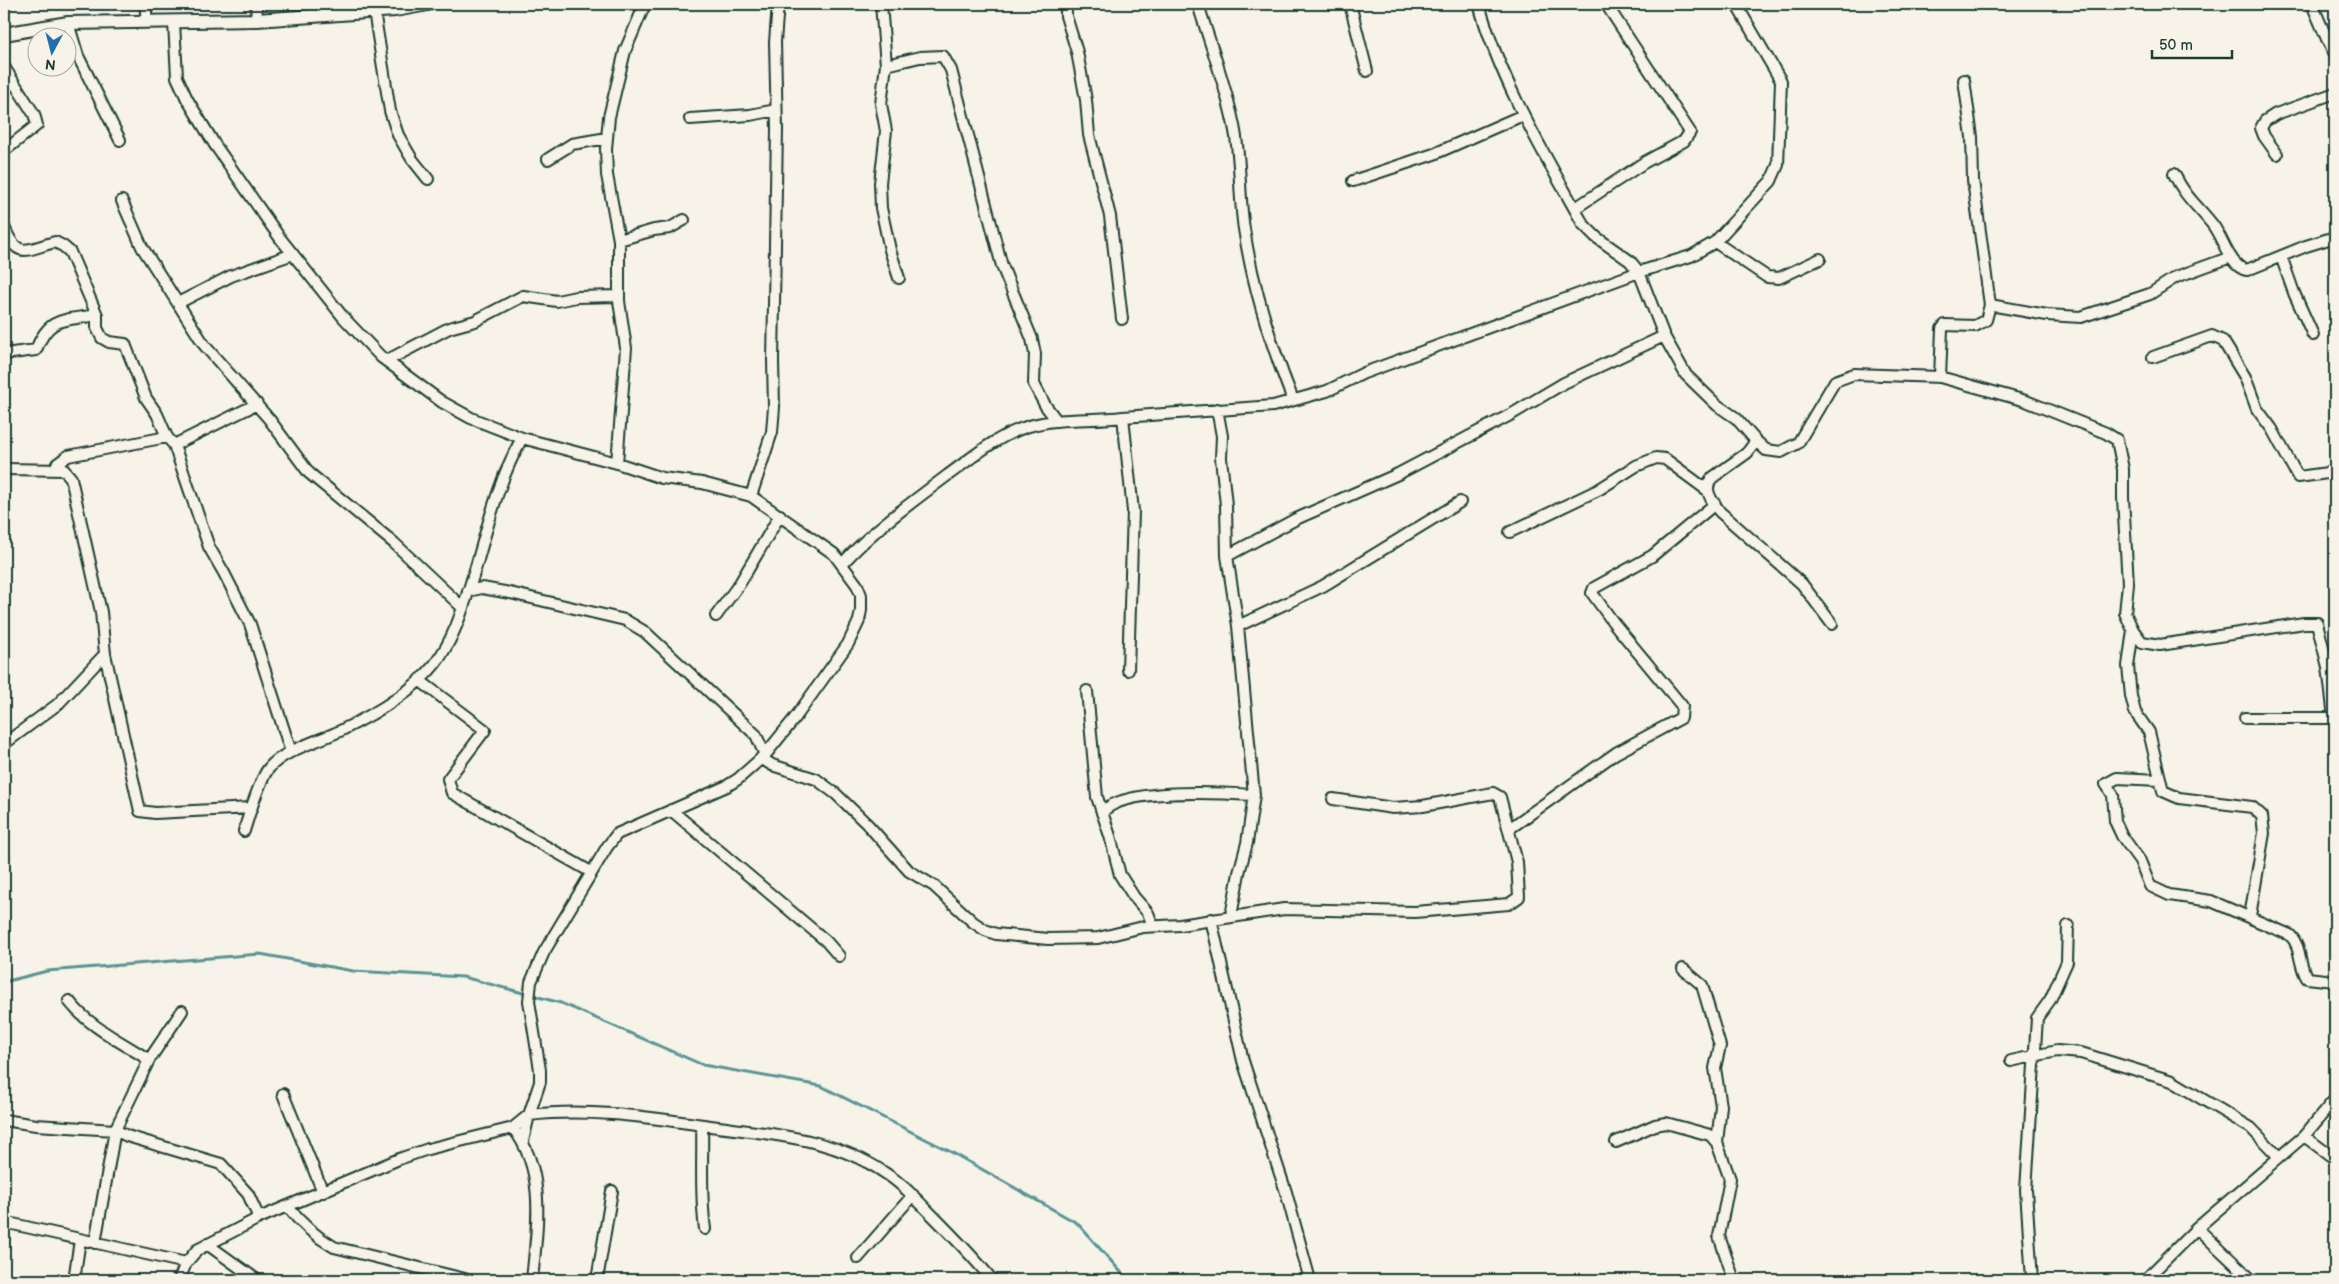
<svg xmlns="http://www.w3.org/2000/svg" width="2339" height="1284" font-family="'Balsamiq Sans',sans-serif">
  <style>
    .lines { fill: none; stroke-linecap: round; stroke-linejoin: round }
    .stream { stroke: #579594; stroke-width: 3 }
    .minor-casing { stroke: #1f3d34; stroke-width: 14 }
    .tertiary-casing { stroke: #1f3d34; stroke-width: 16 }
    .minor { stroke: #f7f3e8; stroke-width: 10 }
    .tertiary { stroke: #f7f3e8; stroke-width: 12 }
  </style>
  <rect width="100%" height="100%" fill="#f7f3e8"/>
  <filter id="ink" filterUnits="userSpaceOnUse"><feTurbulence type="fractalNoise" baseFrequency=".02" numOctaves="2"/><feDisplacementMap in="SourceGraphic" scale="10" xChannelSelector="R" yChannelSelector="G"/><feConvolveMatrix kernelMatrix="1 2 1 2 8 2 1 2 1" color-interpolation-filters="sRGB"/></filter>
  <g filter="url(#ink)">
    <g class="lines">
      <path class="stream" d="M4,982L47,971L260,954L353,971L463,977L561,1003L703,1065L821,1086L953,1153L1077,1223L1128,1280"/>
      <defs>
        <path id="minor" d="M145,4L147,21
          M256,4L257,20
          M881,4L886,65L881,104L886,131L880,183L881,208L890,250L899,278
          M1066,4V16L1077,52L1086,100L1089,135L1110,216L1122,319
          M1198,4C1210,44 1228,91 1235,131C1241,164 1239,197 1244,229C1253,288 1271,345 1293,400
          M1350,4L1367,71
          M1479,4C1501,83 1544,153 1583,224L1596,237L1630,261L1639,272L1664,336L1686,375L1717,405L1736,418L1756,441L1747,453L1712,478C1702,490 1713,502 1720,512L1802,584L1832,624
          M2312,4L2327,39L2335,54
          M374,11L390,111L398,135L412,159L428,179
          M68,23L78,56L120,140
          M174,23L177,77L187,99L215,145L280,238L343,317L381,357L442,402L471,418L522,438L617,463L662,478L702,483L751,496L834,554L857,585L861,595V610L859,621L848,644L795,718L765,755L738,779L727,786L617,834L607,847L544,952L531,982L529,1001L540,1070V1082L529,1115L513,1128L428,1149L399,1159L259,1218L197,1250L186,1263L179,1280
          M886,65L920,57L943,56L951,70L1002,266L1032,339L1035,354L1034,384L1045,405L1057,421
          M4,67L34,114L37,125L4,151
          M690,119L750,115L776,110
          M2277,154L2264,136L2261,128L2265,121L2276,114L2335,93
          M548,159L572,144L607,138
          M2174,174C2186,198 2197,205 2212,224C2223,237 2229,267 2247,270L2306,246L2335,237
          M1353,181L1434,154L1523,115
          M122,201L142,247L205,346L269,419L309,473L394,543L463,608
          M1574,207L1580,205L1645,162L1684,141L1690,132L1606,4
          M4,227C18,261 27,249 55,242L63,246L70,252L97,315V328L102,338L109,342L125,344L146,398L157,414L167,437L174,445L209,547L224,573L250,624L291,752
          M619,240L654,230L670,228L684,220
          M1715,242L1767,277L1779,278L1820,259
          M2281,256L2294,293L2313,335
          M178,303L231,276L293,254
          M1990,305L2047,315L2081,317L2150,294L2176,277L2231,257
          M4,354L36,350C49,315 65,321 97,315
          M2153,357L2212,336L2223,341L2245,377L2257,409L2272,429L2298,477L2335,472
          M386,361L449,328L475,321L523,296L557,301L576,297L619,296
          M1940,377L1942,329L1945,325L1975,326L1986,320L1990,305L1973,180L1972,137L1964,80
          M1217,409L1222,436L1221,458L1226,505L1227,556L1238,626L1254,795L1247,843L1239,873L1231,916
          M1123,417L1273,406L1327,391L1364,373L1639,272L1691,256L1715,242L1771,181L1778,165L1781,81L1736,4
          M1756,441L1766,450L1781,452L1798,443L1835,381L1854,374L1940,377L2026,401L2106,433L2117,440L2123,469V498L2128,584L2125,613L2133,630L2142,642L2160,645L2304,623H2317L2328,667L2333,709L2335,714
          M174,445L257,404
          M617,463L626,348L619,301V240L607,175L606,149L609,117L625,51L645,4
          M4,469L64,470L71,478L101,612L105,654L140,811L155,813L251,808
          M55,469L57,464L68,456L167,437
          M751,496L772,432L774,407L773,361L777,130L775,42L778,4
          M1510,532L1598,490L1636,466L1656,458L1665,459L1707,490
          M1227,556L1296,519L1398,474L1512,414L1564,383L1664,336
          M843,563C874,529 911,503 948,475C973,457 998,435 1029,426C1060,417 1092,421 1123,417L1133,511L1128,670
          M468,591L482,588L510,593L625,620L645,632L756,735L765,755
          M716,616L740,583L780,515
          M1238,626L1323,586L1460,502
          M2133,630L2128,666L2131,696L2135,712L2149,732L2163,791L2179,798L2252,807L2262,816L2264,833L2250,916
          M419,680L485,730L448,779L452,793L591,872
          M1087,691L1097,797L1110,836L1120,875L1134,897L1148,913L1153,926
          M2245,718H2335
          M4,744L58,704L105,654
          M761,758L772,765L816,779L836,794L868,825L909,871L934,886L973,922L985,930L996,934L1048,939L1098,938L1143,927L1180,925L1284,909L1415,912L1509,904L1519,897L1517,862L1500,797L1493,793L1423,806L1393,808L1333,799
          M2160,780L2117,778L2106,784L2113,795L2115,821L2122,836L2140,861L2150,886L2169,895L2211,901L2290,935C2302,947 2298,964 2307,978L2335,981
          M671,810L826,941L839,956
          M1102,813C1121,787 1222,793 1254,795
          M1509,829L1616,753L1681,718L1682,706L1613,622L1592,593L1594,588L1652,556L1715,504
          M244,831C248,817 261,777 269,768C284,750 319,741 340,731C373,715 412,693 435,664C456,637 465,601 475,570C488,525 499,479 522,438
          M1211,919L1243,1061L1286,1192L1310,1280
          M1683,969L1702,985L1720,1046L1715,1068L1721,1106L1717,1143
          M69,1001C89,1027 122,1042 149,1060
          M2011,1061L2057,1051L2081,1053L2172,1081L2251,1128L2278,1156
          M283,1094L323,1192
          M4,1120L36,1125L115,1130L127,1136L221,1164L248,1194L259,1218
          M702,1125C703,1160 700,1194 705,1229
          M513,1128C547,1171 537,1229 532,1280
          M2304,1136L2335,1159
          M523,1141L529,1115C588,1108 646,1117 703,1125C766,1134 831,1136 885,1173C903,1184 916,1199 930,1213C952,1235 973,1256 992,1280
          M1616,1142L1655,1125L1666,1123L1710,1135L1717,1143L1730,1179L1719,1236L1734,1280
          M288,1207C301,1224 315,1236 334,1247L465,1279
          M4,1222L186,1263
          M2197,1228L2252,1280
          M95,1243L115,1130L149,1060L182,1011
          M207,1244L257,1280
          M858,1258L913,1195
          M74,1280L80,1240
          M597,1280L612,1191
          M2032,1280L2026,1190L2037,1018L2050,1000L2067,962L2068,926
          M2145,1280L2197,1228L2304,1136L2335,1099"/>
        <path id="tertiary" d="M4,34L68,23L257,20L395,10L428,4"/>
      </defs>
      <use href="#minor" class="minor-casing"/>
      <use href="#tertiary" class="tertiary-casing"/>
      <use href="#minor" class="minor"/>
      <use href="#tertiary" class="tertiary"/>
    </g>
  </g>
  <rect width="2339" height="1284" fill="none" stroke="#f7f3e8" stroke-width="20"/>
  <rect x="10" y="10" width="2319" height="1264" fill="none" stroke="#1f3d34" stroke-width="2" filter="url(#ink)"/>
  <g transform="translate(52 52) rotate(187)"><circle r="24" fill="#f7f3e8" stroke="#a1aaa0"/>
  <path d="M0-4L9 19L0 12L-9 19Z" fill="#1f6fb2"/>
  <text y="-8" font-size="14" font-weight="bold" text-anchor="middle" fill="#1f3d34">N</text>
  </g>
  <path d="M2152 50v8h80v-8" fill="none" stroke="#1f3d34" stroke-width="2.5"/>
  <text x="2159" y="50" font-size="15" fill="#1f3d34" stroke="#f7f3e8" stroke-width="4" paint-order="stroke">50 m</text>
</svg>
